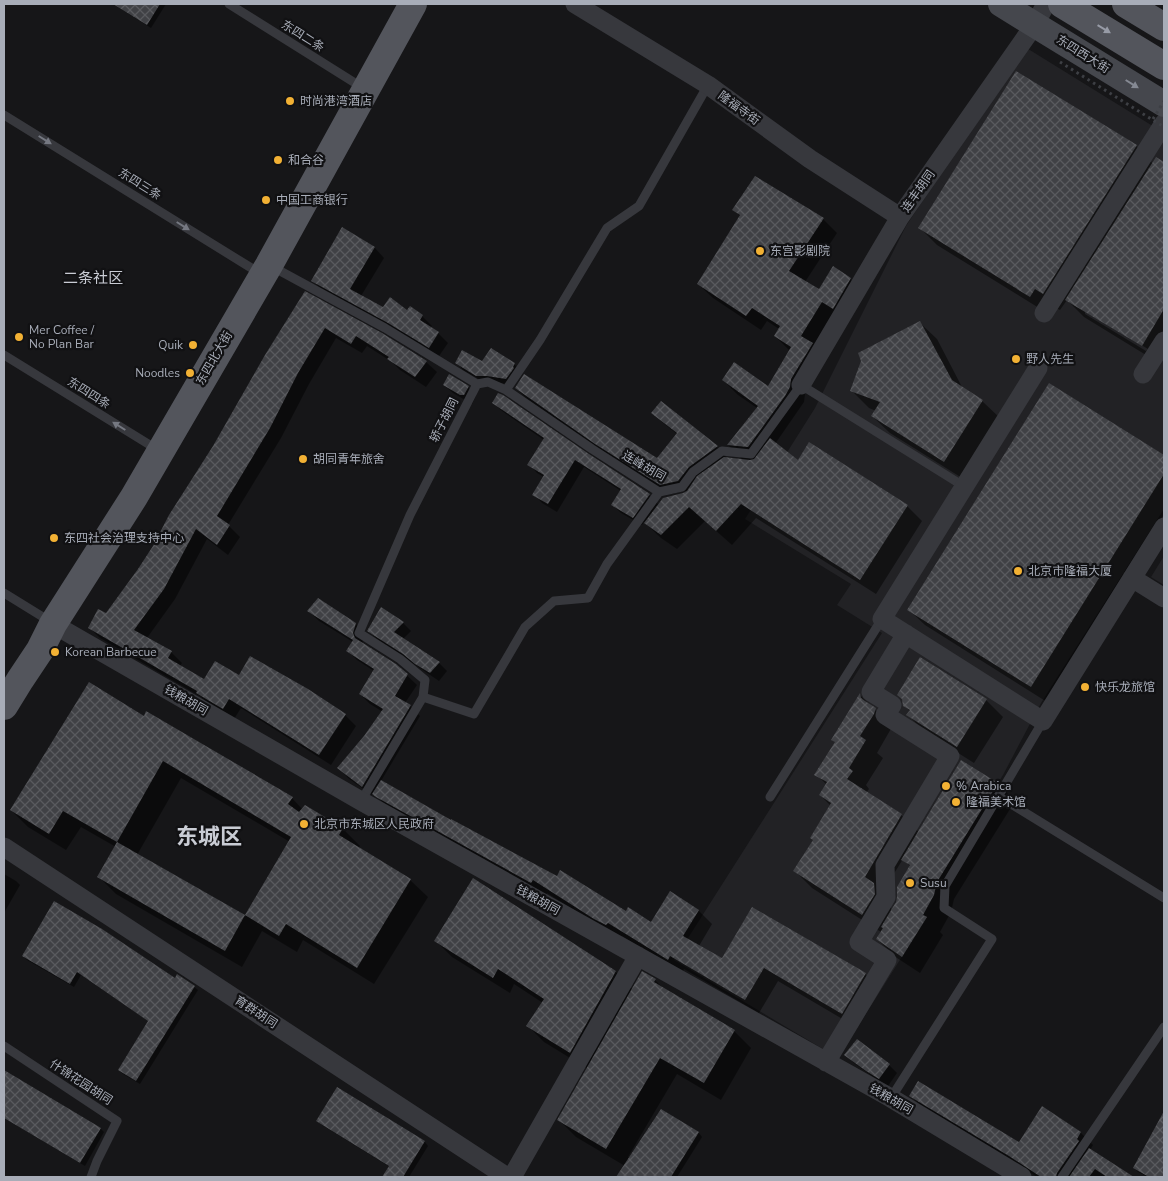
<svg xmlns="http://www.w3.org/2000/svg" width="1168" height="1181" font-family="'Nunito Sans','Noto Sans SC',sans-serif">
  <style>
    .built { fill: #222225 }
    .shadow { fill: #0007; fill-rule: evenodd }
    .building { fill: url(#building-cross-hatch) }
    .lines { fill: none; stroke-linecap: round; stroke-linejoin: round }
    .lane { stroke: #37383d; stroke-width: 9 }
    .street { stroke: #37383d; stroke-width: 19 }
    .secondary { stroke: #45474d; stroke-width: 26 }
    .primary { stroke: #53555c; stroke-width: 28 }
    .path-bridge { stroke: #3d3f44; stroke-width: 3; stroke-dasharray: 2.5 4; stroke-linecap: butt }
    .oneway { fill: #979ba6 }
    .oneway2 { fill: #858993 }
    .oneway3 { fill: #757881 }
    .poi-dot { fill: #f2b134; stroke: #111113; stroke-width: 2 }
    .labels { text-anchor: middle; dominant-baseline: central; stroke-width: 4.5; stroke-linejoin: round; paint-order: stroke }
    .street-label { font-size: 12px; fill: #a8adb8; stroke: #111113 }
    .poi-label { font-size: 12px; fill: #a8adb8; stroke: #111113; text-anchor: start }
    .quarter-label { font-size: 15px; fill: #c9ccd4; stroke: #111113 }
    .town-label { font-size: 22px; font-weight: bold; fill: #c9ccd4; stroke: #111113 }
  </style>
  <defs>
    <pattern id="building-cross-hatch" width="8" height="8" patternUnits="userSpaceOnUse" patternTransform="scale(1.25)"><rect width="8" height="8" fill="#404145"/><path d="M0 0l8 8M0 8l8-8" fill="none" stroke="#595a5e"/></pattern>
  </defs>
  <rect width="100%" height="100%" fill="#161618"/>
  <path class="built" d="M1025,47L1164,133V509L1041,703L1003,775L937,882L934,895L923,914L927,917L838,1058L674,960L882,633L837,605L851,584L745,519L815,408L906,226Z
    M1164,556V585L1151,577Z"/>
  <path class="shadow" d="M113,4H166L151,28Z
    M1136,146L1153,164L1156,159L1164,163V354L1159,363L1084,317L1067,300L1060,310L1052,306L1047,313L937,245L920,228ZM1085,311L1148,349L1146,351L1085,314Z
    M734,210L823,219L837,233L805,282L819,291L850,279L865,293L805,394L804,402L775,444L798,462L810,444L907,506L922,521L876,594L756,518L732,545L705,521L677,549L661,538L644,522L642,525L621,513L613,505L621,491L584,467L557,512L542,503L534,494L544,477L537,473L529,464L544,440L502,411L493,403L649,495L659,505L684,494L690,490L671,494L606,453L526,398L516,388L657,459L677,434L662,422L653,413L661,403L717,447L726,457L723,459L744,461L728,445L757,408L738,395L723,380L768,388L790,351L775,336L779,329L767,321L761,330L713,298L698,284L741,217Z
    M343,229L375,248L384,258L361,296L383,309L408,311L422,316L432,326L430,328L438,333L448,343L439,356L322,290L313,281Z
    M305,293L426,362L437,372L426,387L400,370L392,362L367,346L362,353L336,338L309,384L281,438L228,525L240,537L228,555L207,539L175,599L147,638L171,652L182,663L180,666L205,680L239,677L345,715L356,726L331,765L241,708L234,719L208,704L201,697L100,638L89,627L106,615L139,570Z
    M919,322L937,339L963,389L982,401L1000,418L962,478L890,433L872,416L876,411L869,408L852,391L863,361Z
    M457,363L514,364L521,371L513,385L495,382H484L463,370Z
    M444,385L468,387L476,396L472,404L453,393Z
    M1049,385L1164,457V514L1047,702L925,625L909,610Z
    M309,611L356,624L365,634L362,644L396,665L417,685L405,703L410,706L420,716L381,781L451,822L626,912L651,924L699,911L712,924L699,946L723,960L865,974L879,988L856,1027L778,981L759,1013L684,969L682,973L622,936L620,938L609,932L547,893L545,896L388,808L374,793L372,795L348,778L339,768L365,737L383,712L370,704L360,694L374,671L357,660L348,651L353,642L319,621Z
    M403,623L411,631L403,639L439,663L447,671L439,681L377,639L368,630Z
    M860,695L892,727L877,753L883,758L866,785L869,789L866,793L901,815L919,832L961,762L998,784L1015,801L954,899L951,912L940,932L943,935L920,973L894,956L877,939L881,932L812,888L795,871L814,840L831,806L820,795L827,785L816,774L836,743ZM903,859L911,867L891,912V901L882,893Z
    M986,700L1003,717L974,763L925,732L908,715L910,711L904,705Z
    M144,717L292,798L303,810L343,829L360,846L358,848L410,880L428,897L374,984L303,940L297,952L262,931L242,967L116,894L99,877L116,847L81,827L66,850L28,827L11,810ZM181,778L290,842L245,917L137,855Z
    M4,874L16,881L20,885L4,913Z
    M474,880L616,972L633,990L655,980L666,991L734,1031L751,1048L721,1100L677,1074L628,1157L630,1158L662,1110L699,1133L702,1137L677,1177H618L625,1166L576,1137L559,1120L588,1069L544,1042L528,1026L543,1003L514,984L510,993L452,957L436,941Z
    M23,956L175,979L194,987L198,990L140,1084L123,1074L119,1070L149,1021L81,975L74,987L27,960Z
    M846,1055L889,1065L897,1073L888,1086L876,1079L854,1063Z
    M4,1071L101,1129L104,1132L85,1166L4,1118Z
    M338,1089L425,1142L428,1146L409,1177H383L390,1167L322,1125L318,1121Z
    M911,1096L1019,1143L1043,1108L1081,1133L1093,1145L1090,1150L1132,1177H1037L923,1108Z
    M1159,1123L1164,1127V1177H1148L1138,1172L1134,1168Z"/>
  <path class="building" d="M113,4H160L147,25Z
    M1016,71L1137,145L1043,294L1035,289L1030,297L918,228Z
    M1156,157L1164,162V309L1142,346L1065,300Z
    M755,176L824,218L789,271L819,289L833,266L851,278L833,309L822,302L801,336L813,343L791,379L790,387L785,396L748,447L727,445L758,406L722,380L734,362L768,386L791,347L774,336L780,326L752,308L746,316L697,284L740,215L732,210Z
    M342,227L375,247L350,289L383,307L390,297L407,310L410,306L423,315L420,320L439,332L429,348L388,323L311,281Z
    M305,291L382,333L427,361L415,377L387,359L389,357L356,336L351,344L325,328L298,373L270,428L217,516L230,525L217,545L196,529L164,589L134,630L172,651L168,658L204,679L215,661L239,675L250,656L308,689L346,714L319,755L229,699L223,709L196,693L197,691L88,628L98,609L106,613L138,569L153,546L169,515L213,446L265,355Z
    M920,321L952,380L983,400L944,462L871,416L880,402L850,391L861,361L858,353Z
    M491,348L515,363L513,367L514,368L506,379L487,376H476L455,363L462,350L482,361Z
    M449,374L469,386L464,395H460L443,385Z
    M524,374L657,458L677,433L651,413L661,401L718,446L689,467L678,481L660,485L595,444L515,388Z
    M1049,383L1164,455V474L1031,687L907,610Z
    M498,393L503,395L589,454L650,494L633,518L611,505L621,489L575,460L548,504L532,495L544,475L527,465L544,438L492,403Z
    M770,438L798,460L809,442L908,505L860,580L741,504L716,531L689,507L661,535L644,523L663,498L683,493L687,491L697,476L724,457L750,460L754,459Z
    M318,598L356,623L353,633L355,638L396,664L408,674L395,696L411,705L362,787L337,768L364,736L383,709L359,694L374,669L346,651L353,640L307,611Z
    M381,607L404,622L394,632L440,662L430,673L415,664L403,654L367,631Z
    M920,657L987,699L957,747L906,715L910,710L903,706L902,699L897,695Z
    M89,682L144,716L146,711L293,797L288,804L299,812L305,805L343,828L339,835L411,879L357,968L286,924L279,936L245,915L291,837L163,761L117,842L63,811L49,834L10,810Z
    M860,693L861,698L865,701L876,708L874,714L860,736L866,740L849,768L853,771L847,779L902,814L865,877L874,883L875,894L862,915L793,871L813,840L810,838L831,803L819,795L827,782L814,775L835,742L831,740Z
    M961,760L998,783L937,882L934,895L923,915L927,917L902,957L876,939L883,928L881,927L896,902L897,897V887L910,865L901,860Z
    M381,780L451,820V819L557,876L560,870L626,911L628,907L651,922L670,891L699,910L683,936L722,958L752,907L866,973L842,1014L764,968L745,1000L670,956L668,960L608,923L606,925L594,919L533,880L531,883L376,797L372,794Z
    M117,842L245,915L225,951L97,877Z
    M473,878L616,971L570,1053L526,1026L544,999L498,969L493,978L434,941Z
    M54,901L102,929L175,978L177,974L195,986L136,1081L118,1070L148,1021L77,972L70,984L22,956Z
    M642,971L656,979L654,982L735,1030L704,1083L660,1058L606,1149L557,1120Z
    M857,1039L890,1064L879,1079L866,1071L844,1055Z
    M4,1070L101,1128L80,1163L4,1118Z
    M918,1081L1019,1142L1042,1106L1081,1132L1077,1139L1079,1141L1057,1173L1056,1177H1041L1009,1156L909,1096Z
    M337,1087L425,1141L403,1177H382L389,1166L316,1121Z
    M661,1109L699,1132L671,1177H616Z
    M1164,1111V1177H1149L1133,1168Z
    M1089,1148L1134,1177H1107L1095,1169L1089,1177H1069Z"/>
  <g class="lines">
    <path class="lane" d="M229,4L363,88
      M4,115L261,274
      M271,266L385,328L477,384
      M4,355L158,450
      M506,390L592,449L659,492L682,487L693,472L722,451L751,454L801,385L965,487
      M4,593L51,622
      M423,697L474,714L525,627L554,601L588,598L607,564L659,492
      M998,796L1164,898
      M770,797L882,619
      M361,801L423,697L425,680L400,659L359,633L410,515L477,384L488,382L506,390L540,340L607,228L639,206L708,85
      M4,1046L117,1121L97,1161L91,1177
      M891,1098L992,939L944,908L945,886L1043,721
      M1062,1177L1164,1027"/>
    <path class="street" d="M575,4L708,85L810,159L900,217
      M1044,313L1164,123
      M1038,368L882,619L1043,721L1164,527
      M1143,374L1164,341
      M801,385L900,217L1035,24L1046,4
      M1132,578L1164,598
      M53,624L361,801L891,1098L1022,1177
      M4,847L507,1177
      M826,1062L887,960L859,942L886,897L885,865L950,756L885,715L892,705L871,692L906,634
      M512,1177L638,956"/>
    <path class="secondary" d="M1001,4L1164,104"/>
    <path class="primary" d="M1062,4L1164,66
      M1126,4L1164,27
      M4,706L20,680L40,650L53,624L134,497L269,265L413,4"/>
    <path class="path-bridge" d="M1060,62L1164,127
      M1153,119L1164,101"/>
  </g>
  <defs><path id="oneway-solid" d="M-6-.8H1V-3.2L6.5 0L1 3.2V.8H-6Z" transform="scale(1.25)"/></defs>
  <use class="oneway" href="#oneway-solid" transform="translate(1104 29) rotate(31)"/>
  <use class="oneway2" href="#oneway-solid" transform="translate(1132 84) rotate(32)"/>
  <g class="oneway3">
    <use href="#oneway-solid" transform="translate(45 140) rotate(32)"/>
    <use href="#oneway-solid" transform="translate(183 226) rotate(32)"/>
    <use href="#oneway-solid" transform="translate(119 426) rotate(-148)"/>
  </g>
  <g class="poi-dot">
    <circle cx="290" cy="101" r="5"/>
    <circle cx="278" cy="160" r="5"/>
    <circle cx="266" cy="200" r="5"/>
    <circle cx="760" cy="251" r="5"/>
    <circle cx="19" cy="337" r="5"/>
    <circle cx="193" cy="345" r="5"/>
    <circle cx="1016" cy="359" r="5"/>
    <circle cx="190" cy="373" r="5"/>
    <circle cx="303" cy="459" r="5"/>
    <circle cx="54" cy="538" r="5"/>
    <circle cx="1018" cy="571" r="5"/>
    <circle cx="55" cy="652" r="5"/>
    <circle cx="1085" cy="687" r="5"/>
    <circle cx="946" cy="786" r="5"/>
    <circle cx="956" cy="802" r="5"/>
    <circle cx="304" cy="824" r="5"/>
    <circle cx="910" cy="883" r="5"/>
  </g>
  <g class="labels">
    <g class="street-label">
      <text transform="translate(303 36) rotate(32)">东四二条</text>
      <text transform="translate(1083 54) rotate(32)">东四西大街</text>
      <text transform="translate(739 108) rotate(36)">隆福寺街</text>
      <text transform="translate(140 184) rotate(32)">东四三条</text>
      <text transform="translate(918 191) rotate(-55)">连丰胡同</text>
      <text transform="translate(214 358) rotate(-60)">东四北大街</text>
      <text transform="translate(89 393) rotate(32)">东四四条</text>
      <text transform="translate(444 420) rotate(-63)">轿子胡同</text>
      <text transform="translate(644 466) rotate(30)">连峰胡同</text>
      <text transform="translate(186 700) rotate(30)">钱粮胡同</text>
      <text transform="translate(538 900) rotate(29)">钱粮胡同</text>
      <text transform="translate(256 1012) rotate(33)">育群胡同</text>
      <text transform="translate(81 1082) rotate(33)">什锦花园胡同</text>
      <text transform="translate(891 1099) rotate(30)">钱粮胡同</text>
    </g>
    <g class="poi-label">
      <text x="300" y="101">时尚港湾酒店</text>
      <text x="288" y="160">和合谷</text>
      <text x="276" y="200">中国工商银行</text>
      <text x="770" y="251">东宫影剧院</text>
      <text x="29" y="330">Mer Coffee /<tspan x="29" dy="14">No Plan Bar</tspan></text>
      <text x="183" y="345" text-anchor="end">Quik</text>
      <text x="1026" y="359">野人先生</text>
      <text x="180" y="373" text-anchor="end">Noodles</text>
      <text x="313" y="459">胡同青年旅舍</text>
      <text x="64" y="538">东四社会治理支持中心</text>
      <text x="1028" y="571">北京市隆福大厦</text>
      <text x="65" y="652">Korean Barbecue</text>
      <text x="1095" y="687">快乐龙旅馆</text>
      <text x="956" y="786">% Arabica</text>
      <text x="966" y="802">隆福美术馆</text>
      <text x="314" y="824">北京市东城区人民政府</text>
      <text x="920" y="883">Susu</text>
    </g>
    <g class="quarter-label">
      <text x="93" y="278">二条社区</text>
    </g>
    <g class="town-label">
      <text x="209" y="837">东城区</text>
    </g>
  </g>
  <rect width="1168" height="1181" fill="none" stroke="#a8adb8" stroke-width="10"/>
</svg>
